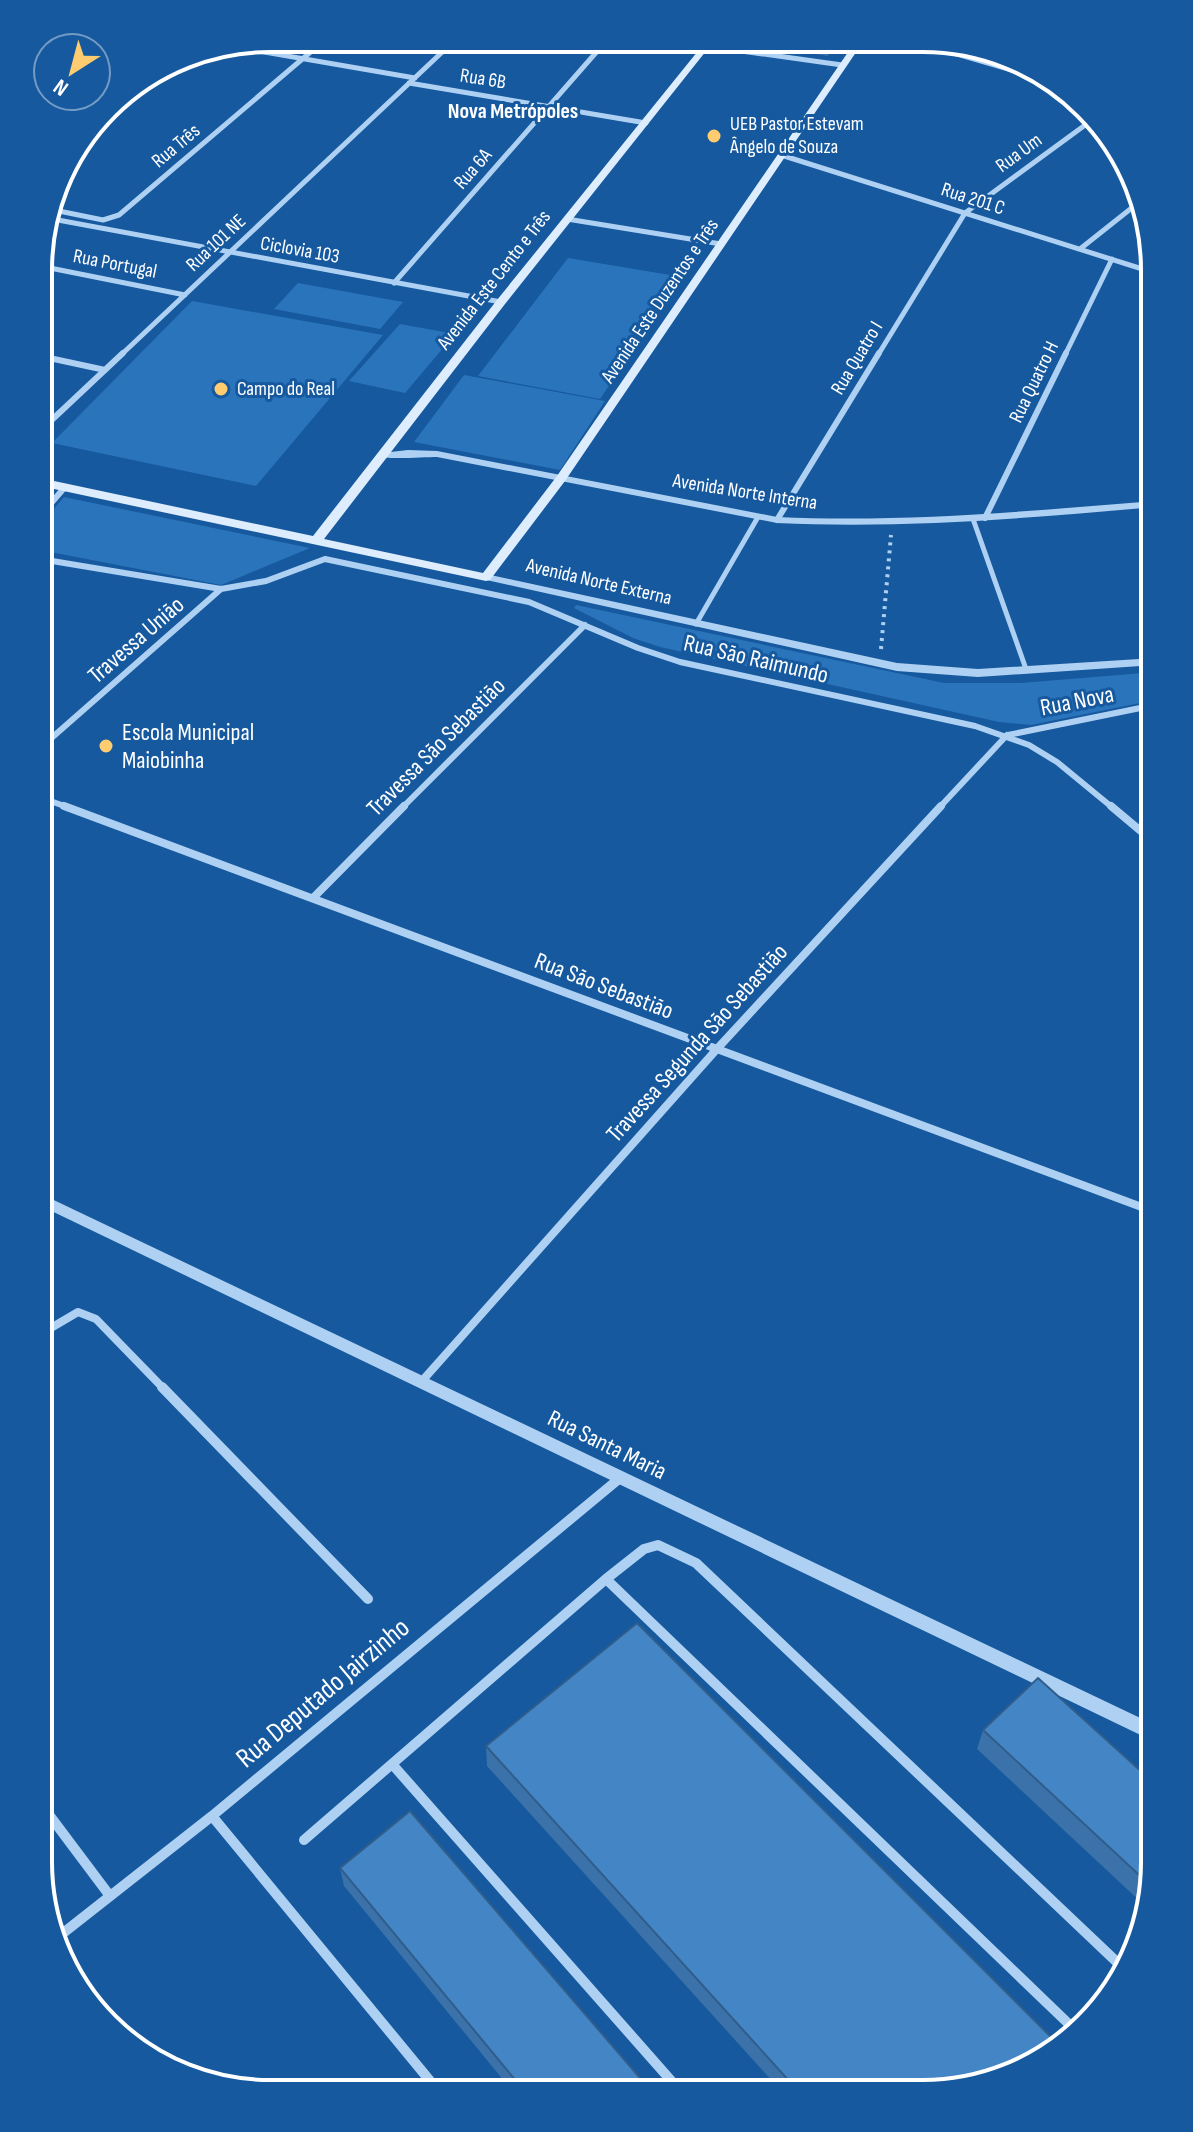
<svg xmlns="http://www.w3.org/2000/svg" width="1193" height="2132" font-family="'Sofia Sans Condensed',sans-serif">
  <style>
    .green { fill: #2a74bb }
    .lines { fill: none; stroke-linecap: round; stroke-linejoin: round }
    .path { stroke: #aed1f3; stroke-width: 4; stroke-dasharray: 3 5; stroke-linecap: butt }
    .service { stroke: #aed1f3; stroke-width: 5 }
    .minor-far3 { stroke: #aed1f3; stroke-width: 5 }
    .minor-far2 { stroke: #aed1f3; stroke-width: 6 }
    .minor-far1 { stroke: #aed1f3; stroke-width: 8 }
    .minor { stroke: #aed1f3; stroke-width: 10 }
    .tertiary { fill: #aed1f3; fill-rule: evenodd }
    .secondary { fill: #ddedfd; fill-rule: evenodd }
    .wall { fill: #3a72a9 }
    .shaded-wall { fill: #305d8a }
    .building { fill: #4485c5; stroke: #305d8a; stroke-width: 2 }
    .poi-dot { fill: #ffcd70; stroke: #16599e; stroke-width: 3 }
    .labels { text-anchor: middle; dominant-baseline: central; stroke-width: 6; stroke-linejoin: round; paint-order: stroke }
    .far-street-label { font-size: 20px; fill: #fff; stroke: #16599e }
    .far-poi-label { font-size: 20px; fill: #fff; stroke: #16599e; text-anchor: start }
    .far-neighbourhood-label { font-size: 22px; font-weight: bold; fill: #fff; stroke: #16599e }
    .street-label { font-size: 24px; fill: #fff; stroke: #16599e }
    .poi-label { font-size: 24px; fill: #fff; stroke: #16599e; text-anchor: start }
    .near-street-label { font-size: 28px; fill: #fff; stroke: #16599e }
    .rim { fill: none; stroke: #fff; stroke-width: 4 }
  </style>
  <rect width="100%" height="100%" fill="#16599e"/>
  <path class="green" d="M568,258L682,277L600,399L478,376Z
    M298,283L403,302L380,329L274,309Z
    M192,301L383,335L256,486L52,443Z
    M400,324L455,334L405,393L349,381Z
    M464,375L605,401L560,470L414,442Z
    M64,497L310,548L221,585L40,550V525Z
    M576,605L944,683H1021L1155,672V700L1031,725L999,722L660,647L633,638L574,608Z"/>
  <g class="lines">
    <path class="path" d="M881,649L891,535"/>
    <path class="service" d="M973,519L1026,669
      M696,624L758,517"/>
    <path class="minor-far3" d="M916,42L1042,79
      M229,46L415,78
      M706,46L842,65
      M409,83L646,123
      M92,128L184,55
      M781,155L1155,273
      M49,209L103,220L119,215L327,38
      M47,218L501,302
      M567,219L721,244
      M1080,249L1143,199
      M40,266L185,295
      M394,283L607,40
      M121,355L456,39
      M878,355L965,213L1092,120
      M1065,355L1112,259"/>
    <path class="minor-far2" d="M40,356L105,370
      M40,431L123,353
      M40,516L65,487
      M985,518L1066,353
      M777,520L879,353
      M40,559L221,589L266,581L325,559L529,602L638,648L680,662L975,726L1029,745L1057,762L1113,808
      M1008,735L1155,705
      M39,749L221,589
      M39,797L70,808
      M402,808L585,625
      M939,808L1007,735"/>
    <path class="minor-far1" d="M64,806L1155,1212
      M1111,806L1155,843
      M314,897L404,806
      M39,1335L78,1312L96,1319L164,1389
      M422,1381L716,1050L941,806"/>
    <path class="minor" d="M162,1387L368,1599
      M606,1579L1073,2028
      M392,1764L682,2093
      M38,1800L110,1896
      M212,1816L440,2093
      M304,1840L606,1579L644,1549L658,1545L696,1563L1121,1966
      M53,1941L212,1816L620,1478"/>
    <path class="tertiary" d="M408,450L437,451L777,517C904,523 1029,511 1155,501V507C1029,518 904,529 777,523L437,457C424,457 385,460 377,456L382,453Z
      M486,574L897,663L978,669L1155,658V665L978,677L897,671L482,579V575Z
      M39,1193L1155,1725V1742L39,1205Z"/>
    <path class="secondary" d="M706,41H714L505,304L324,539L483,573L557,476L855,42H863L565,481L490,580L486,581L40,486V478L313,536L497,300Z"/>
  </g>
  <path class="wall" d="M736,41L839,42L828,56Z
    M983,1730L1154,1878L1144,1905L977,1749Z
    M486,1746L923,2094H784L487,1766Z
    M340,1868L653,2093H514L344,1886Z"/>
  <path class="shaded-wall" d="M829,42H839L828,56Z"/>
  <path class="building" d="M637,1623L1055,2041L998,2082L923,2094H801L486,1746Z
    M1038,1678L1154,1783V1878L1151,1886L983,1730Z
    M410,1811L653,2093H526L340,1868Z"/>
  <g class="poi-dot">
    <circle cx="714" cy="136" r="8"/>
    <circle cx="221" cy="389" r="8"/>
    <circle cx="106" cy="746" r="8"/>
  </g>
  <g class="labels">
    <g class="far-street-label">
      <text transform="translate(483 79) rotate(9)">Rua 6B</text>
      <text transform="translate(176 146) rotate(-40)">Rua Três</text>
      <text transform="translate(1019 153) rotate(-36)">Rua Um</text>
      <text transform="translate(473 169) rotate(-49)">Rua 6A</text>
      <text transform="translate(973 199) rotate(18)">Rua 201 C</text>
      <text transform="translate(216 243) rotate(-43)">Rua 101 NE</text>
      <text transform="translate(300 250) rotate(10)">Ciclovia 103</text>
      <text transform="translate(115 264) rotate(11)">Rua Portugal</text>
      <text transform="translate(494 280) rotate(-52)">Avenida Este Cento e Três</text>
      <text transform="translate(660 301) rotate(-56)">Avenida Este Duzentos e Três</text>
      <text transform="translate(857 358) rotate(-59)">Rua Quatro I</text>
      <text transform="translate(1034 382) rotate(-64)">Rua Quatro H</text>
      <text transform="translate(745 492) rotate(9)">Avenida Norte Interna</text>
      <text transform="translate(599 582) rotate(13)">Avenida Norte Externa</text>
    </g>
    <g class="far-poi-label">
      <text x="730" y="124">UEB Pastor Estevam<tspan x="730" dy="23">Ângelo de Souza</tspan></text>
      <text x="237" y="389">Campo do Real</text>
    </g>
    <g class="far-neighbourhood-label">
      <text x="513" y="111">Nova Metrópoles</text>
    </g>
    <g class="street-label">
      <text transform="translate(136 640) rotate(-41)">Travessa União</text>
      <text transform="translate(756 659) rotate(13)">Rua São Raimundo</text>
      <text transform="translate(1077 701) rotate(-11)">Rua Nova</text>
      <text transform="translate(436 747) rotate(-45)">Travessa São Sebastião</text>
      <text transform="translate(604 986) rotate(21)">Rua São Sebastião</text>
      <text transform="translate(697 1043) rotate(-48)">Travessa Segunda São Sebastião</text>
      <text transform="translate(607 1445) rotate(26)">Rua Santa Maria</text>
    </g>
    <g class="poi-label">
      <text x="122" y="732">Escola Municipal<tspan x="122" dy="28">Maiobinha</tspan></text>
    </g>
    <g class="near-street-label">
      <text transform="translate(323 1693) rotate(-40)">Rua Deputado Jairzinho</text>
    </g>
  </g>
  <path d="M0 0H1193V2132H0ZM270 52H923A218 218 0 0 1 1141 270V1862A218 218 0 0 1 923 2080H270A218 218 0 0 1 52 1862V270A218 218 0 0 1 270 52Z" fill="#16599e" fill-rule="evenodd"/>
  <path class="rim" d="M270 52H923A218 218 0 0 1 1141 270V1862A218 218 0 0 1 923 2080H270A218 218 0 0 1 52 1862V270A218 218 0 0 1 270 52Z"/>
  <g transform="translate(72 72) rotate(216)"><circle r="38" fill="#16599e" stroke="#739bc5" stroke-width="2"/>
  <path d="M0-6L14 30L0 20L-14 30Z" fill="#ffcd70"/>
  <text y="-12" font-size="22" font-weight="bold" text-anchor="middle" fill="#ffffff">N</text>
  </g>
</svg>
